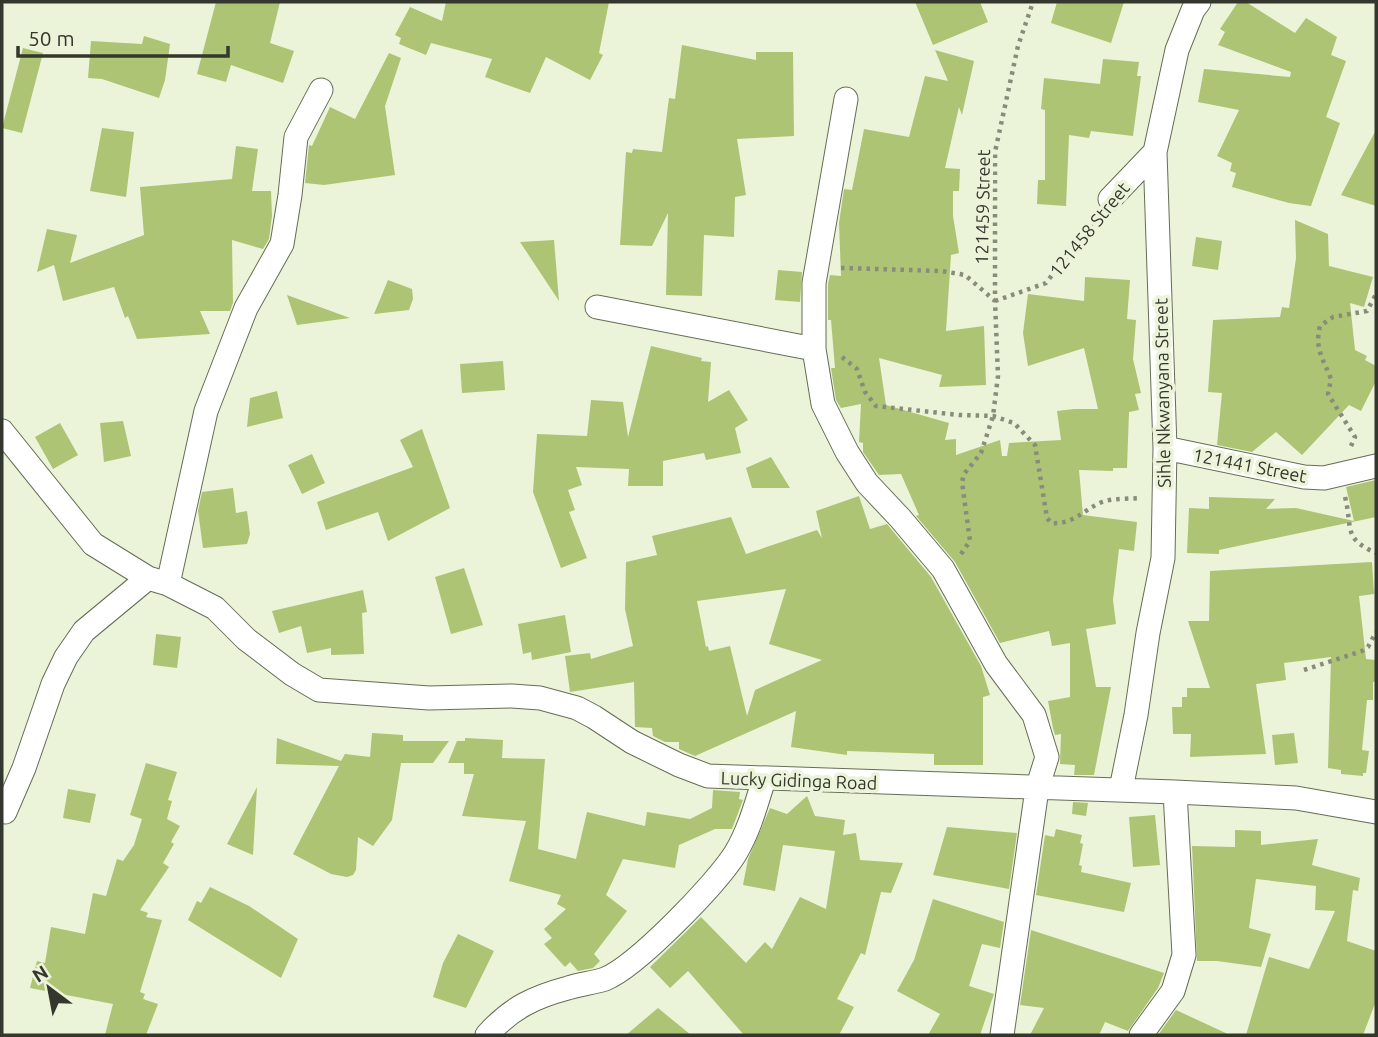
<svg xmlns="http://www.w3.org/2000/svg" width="1378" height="1037" font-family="Ubuntu,sans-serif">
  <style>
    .building { fill: #adc474; fill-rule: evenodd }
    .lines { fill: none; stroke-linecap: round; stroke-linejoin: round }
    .street-casing { stroke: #656d56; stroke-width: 25 }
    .path { stroke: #878c7b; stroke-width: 4.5; stroke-dasharray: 3.5 5; stroke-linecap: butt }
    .street { stroke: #fff; stroke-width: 23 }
    .labels { text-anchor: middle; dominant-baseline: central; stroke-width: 7; stroke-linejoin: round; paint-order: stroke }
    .street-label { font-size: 18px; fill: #34372d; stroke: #ebf4d9 }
  </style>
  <rect width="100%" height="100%" fill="#ebf4d9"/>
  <path class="building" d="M216,2H280L270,43L294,51L283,83L231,65L226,82L197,74Z
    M446,2H609L599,53L603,55L590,80L546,57L530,93L485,77L492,59L431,43L426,55L399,44L401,38L395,35L410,7L442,21Z
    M915,2H980L988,22L933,45Z
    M1057,2H1124L1111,43L1051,23Z
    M1238,2H1246L1295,33L1306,18L1337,37L1331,55L1346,61L1326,117L1340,123L1311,206L1289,203L1232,187L1236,173L1230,171L1232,163L1217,156L1239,110L1198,102L1204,69L1290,77L1291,72L1218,45L1225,32L1220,29Z
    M144,36L170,44L165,80L159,98L102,79L88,78L91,41L142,44Z
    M682,45L756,60V52H793L794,136L737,139L746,195L735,197L734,237L704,235L702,296L666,295L668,213L652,246L620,245L626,152L632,153L633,149L662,152L669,98L675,99Z
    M23,48L43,53L22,133L2,128Z
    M935,50L974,61L962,115L959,107L945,168L960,169L959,191H953V216L959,253L951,255L946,331L984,326L986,385L939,387L942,375L879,358L886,405L949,423L945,440L956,439V455L1000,440L1002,456H1007L1009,443L1061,440L1057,411L1074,409H1098L1084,348L1028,366L1023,333L1028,294L1084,301L1085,277L1130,280L1127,319L1136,320L1133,359L1141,393L1135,394L1139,410L1129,412L1127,468H1113V471L1079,470L1083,515L1137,522L1134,551L1119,549L1113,600L1116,624L1086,629L1096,687H1111L1094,775H1074L1075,765L1060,764L1061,734L1055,735L1053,728L1048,701L1070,697V643L1052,646L1049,631L1000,643L955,562L916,516L919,515L901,474L879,475L863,452V443L859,442L861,404L841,408L836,400L831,368H835L831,320H828V284L830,275L841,276L839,223L844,189L852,190L864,129L909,137L925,76L948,81Z
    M389,53L401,58L385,106L395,175L324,185L305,183L309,145L312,146L330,107L355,119Z
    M1103,59L1139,62L1137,76H1141L1133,136L1091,131L1089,138L1069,135L1066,206L1037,204L1038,180H1045V110L1041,109L1044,78L1100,84Z
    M102,128L134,132L126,197L90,191Z
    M1376,130V206L1341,195Z
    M236,146L258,149L252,191H271L272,216L269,239L263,249L232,240L233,303L230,311H200L210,334L137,339L128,316L125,318L114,287L63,301L54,265L37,272L47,229L77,235L70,263L144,235L140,187L232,179Z
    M1295,220L1328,234L1329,266L1373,277L1364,307L1350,303L1355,350L1367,356L1365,360L1376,366V381L1361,411L1349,405L1302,455L1276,432L1252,452L1217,445L1222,393L1208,392L1213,320L1280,317L1282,307L1289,308L1296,258Z
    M1196,237L1222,241L1218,270L1192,266Z
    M554,240L559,301L520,242Z
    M778,270L802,272L800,302L775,300Z
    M388,280L412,289L413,299L409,310L374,314Z
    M287,295L350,318L297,325Z
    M651,346L702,358L701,361L711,362L708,402L729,390L748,420L735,428L741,453L706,460L704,453L663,461V486H628L629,469L576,467L582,485L568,490L575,510L569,512L587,558L561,568L533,492L537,434L587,436L591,400L623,402L628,437Z
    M503,361L505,390L462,393L460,364Z
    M277,391L283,418L247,427L250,398Z
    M123,421L131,456L104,462L100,423Z
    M60,423L78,455L53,469L35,437Z
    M422,429L450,508L388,541L378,512L326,530L317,502L413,467L400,440Z
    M312,454L325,483L302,494L288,465Z
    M771,457L790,488H752L746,468Z
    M1376,480V517L1219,550V554L1187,553L1189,508L1209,509V497L1275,499L1266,509L1296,508L1354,521L1346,487Z
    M233,488L236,513L247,511L250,534L247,544L203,548L198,511L202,492Z
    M859,496L870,529L887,524L931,577L981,666L990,695L983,697V765H934V754L847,751V755L791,747L796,711L695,756L679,749V742H665L653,736L652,728L635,727L634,682L570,692L565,656L590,653L591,659L633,646L625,609L626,562L657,555L652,536L731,517L746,554L817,530L822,538L816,511ZM786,589L769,644L822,660L755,690L747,716L730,646L709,651L708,646L706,647L697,601Z
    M1372,562L1374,594L1359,596L1366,659L1376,660V682H1373V700H1367L1362,750L1369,751L1366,773H1363V776L1341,774V770L1328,768L1331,657L1284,663L1286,680L1256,684L1266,754L1190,757L1191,734H1173L1172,707H1182V697H1187V688H1210L1188,621H1209L1210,571Z
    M464,568L483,625L451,634L435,577Z
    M363,590L367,612L362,613L364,654L331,655V648L307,653L301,626L279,633L272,611Z
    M565,615L571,652L532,660L531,652L523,654L518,624Z
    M156,634L181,637L177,668L153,665Z
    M372,733L403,735V741H449L433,763H401L392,820L373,846L358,837L356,870L353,875L347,877L331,874L293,854L339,766L276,764L277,738L341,761L345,754L370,757Z
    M1294,733L1298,763L1275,765L1272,735Z
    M465,738L503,740L502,758L545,759L538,849L576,859L587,812L645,826L647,812L690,819L712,808L713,790L740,792L739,799L743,800L732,829H715L679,845L675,868L623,859L606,895L627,911L594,954L600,961L593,968L578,971L570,962L565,967L544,944L552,938L544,929L566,909L557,904L561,895L509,881L526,821L462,816L474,774H464V763H448L457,741H465Z
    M146,763L177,772L168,800L172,801L167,819L180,826L171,842L174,844L163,863L169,867L140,910L148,913L146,917L162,920L140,992L145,994L143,999L158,1004L146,1035H105L113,1004L30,988L37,961L45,963L51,927L85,934L93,893L106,896L117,859L123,861L134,845L142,819L130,815Z
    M257,787L253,855L227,844Z
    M68,789L96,794L90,823L63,818Z
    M807,796L815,816L845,820L843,835L856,833L860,860L903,863L891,893L881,892L865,955L861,953L837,999L854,1007L839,1035H744L688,971L670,988L650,967L701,917L746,963L765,942L772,949L800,897L826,909L835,851L783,845L775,891L743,885L748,859L770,808L787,814Z
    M1073,802L1088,803L1086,816L1072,814Z
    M1155,815L1160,865L1133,867L1129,817Z
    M947,827L1017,833L1009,889L933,875Z
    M1056,829L1082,835L1080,843L1083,844L1079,865L1082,866L1081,872L1131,883L1124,912L1036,895L1045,835L1054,837Z
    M1235,830L1261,831V845L1318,839L1312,865L1360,878L1358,891L1353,890L1347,941L1376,951V1001L1363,1035H1246L1269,957L1309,969L1335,911L1315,910L1316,886L1256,879L1249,928L1271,934L1261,967L1217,961H1197L1192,846L1235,847Z
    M210,887L249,906L298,939L281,978L188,920L197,901L201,903Z
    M933,899L1004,922L1000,948L982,944L969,986L994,994L980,1035H928L940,1014L897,991L914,960Z
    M1031,930L1164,973L1158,988L1128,1031L1105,1022L1099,1035H1030L1044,1008L1020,1005Z
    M458,934L494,951L466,1008L433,997L443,963Z
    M658,1008L691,1035H626Z
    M1176,1010L1230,1035H1158Z"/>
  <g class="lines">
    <defs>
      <path id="street" d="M846,99L814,283V349L823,404L847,452L867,483L900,518L943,569L996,664L1034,715L1047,757L1037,789L1002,1035
        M1110,199L1155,152
        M597,307L814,349
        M2,431L93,544L148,578L168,584L215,608L246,639L292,674L319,690L429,698L512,696L540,698L577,708L594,717L632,742L679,765L708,776L1175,792L1296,798L1376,812
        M1165,448L1304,477L1324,478L1376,466
        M168,584L206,411L246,308L282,244L290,195L296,137L321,90
        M1121,789L1136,715L1148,633L1163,558L1165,448L1155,152L1177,50L1193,10L1199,2
        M5,812L24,768L53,684L66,657L84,631L148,578
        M487,1035C511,1008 534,997 568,988C580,984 593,983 605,979C637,966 716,884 735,854C749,831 756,805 764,779
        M1141,1035L1173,991L1184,955L1175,792"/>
    </defs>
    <use href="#street" class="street-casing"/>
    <path class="path" d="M841,268L942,271L965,275L994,300
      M995,301L1046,283L1096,218
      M842,357L857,369L865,392L876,406L959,415L993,416L1014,423L1035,445L1047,518L1051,523C1073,525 1083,510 1102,502C1113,498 1128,499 1140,498
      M1351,446L1355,437L1328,394L1331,379C1324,360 1314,349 1320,326L1333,317L1367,311L1376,294
      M1345,497C1353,528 1342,538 1376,553
      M961,554L970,541L962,482L964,474L981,453L993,416L998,376L995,301V152L1018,46L1033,2
      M1304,670L1362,651L1368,647L1376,632"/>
    <use href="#street" class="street"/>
  </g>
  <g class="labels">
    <g class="street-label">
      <text transform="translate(982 207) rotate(-89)">121459 Street</text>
      <text transform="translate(1089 229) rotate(-51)">121458 Street</text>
      <text transform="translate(1162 393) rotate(-91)">Sihle Nkwanyana Street</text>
      <text transform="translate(1250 465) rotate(11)">121441 Street</text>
      <text transform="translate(799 780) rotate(2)">Lucky Gidinga Road</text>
    </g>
  </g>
  <rect width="1378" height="1037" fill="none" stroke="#34372d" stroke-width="7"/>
  <g transform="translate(49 988) rotate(328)" stroke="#ebf4d9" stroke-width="5" paint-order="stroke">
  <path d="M0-5L12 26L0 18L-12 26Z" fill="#34372d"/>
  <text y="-10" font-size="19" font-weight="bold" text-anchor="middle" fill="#34372d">N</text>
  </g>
  <path d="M18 46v10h210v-10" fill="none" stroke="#34372d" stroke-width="3.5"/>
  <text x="28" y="46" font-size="21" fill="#34372d" stroke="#ebf4d9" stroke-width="5" paint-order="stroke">50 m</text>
</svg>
